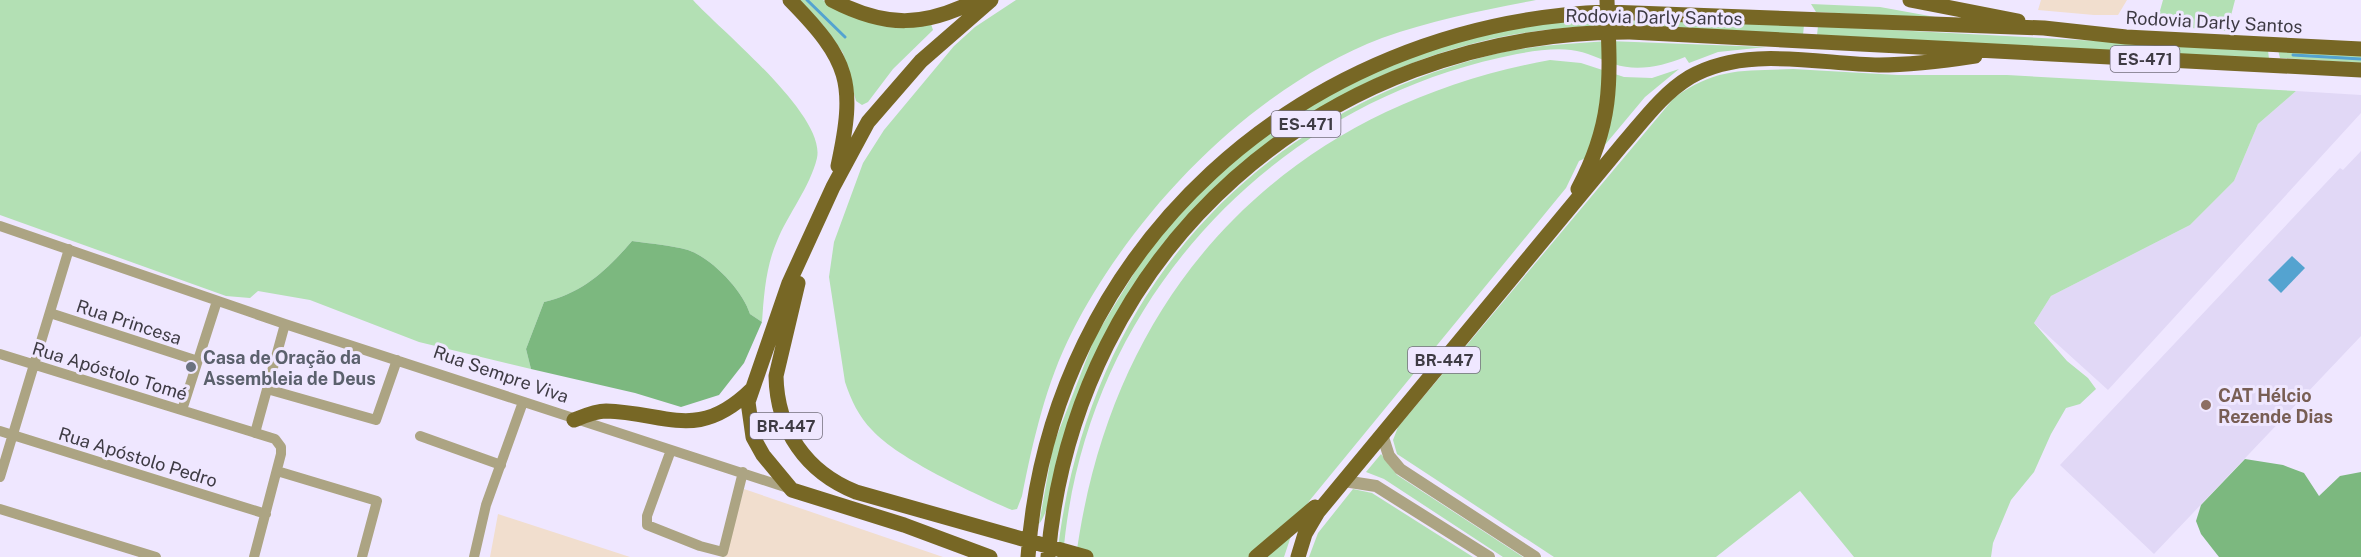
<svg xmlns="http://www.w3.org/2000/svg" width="2361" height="557" font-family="'Public Sans',sans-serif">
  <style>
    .built { fill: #e1d8f6 }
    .industrial { fill: #f1dece }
    .green { fill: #b3e0b4 }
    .forest { fill: #7cb87f }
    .water { fill: #54a3d0 }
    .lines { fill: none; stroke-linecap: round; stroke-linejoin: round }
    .stream { stroke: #54a3d0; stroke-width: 3 }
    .minor { stroke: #aca483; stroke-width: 10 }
    .tertiary { stroke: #aca483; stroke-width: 12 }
    .primary { stroke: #776725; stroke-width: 15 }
    .worship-dot { fill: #6b7280; stroke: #efe7ff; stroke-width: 2 }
    .education-dot { fill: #8d6e63; stroke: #efe7ff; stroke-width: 2 }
    .labels { text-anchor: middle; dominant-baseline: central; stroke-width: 6; stroke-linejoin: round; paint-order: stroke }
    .shield { fill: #efe7ff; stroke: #736f7c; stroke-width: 1.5 }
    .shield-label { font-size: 16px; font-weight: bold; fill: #3e3b44 }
    .street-label { font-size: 18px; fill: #3e3b44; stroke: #efe7ff }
    .worship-label { font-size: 18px; font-weight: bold; fill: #5b616d; stroke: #efe7ff; text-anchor: start }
    .education-label { font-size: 18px; font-weight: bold; fill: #785e54; stroke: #efe7ff; text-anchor: start }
  </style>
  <rect width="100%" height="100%" fill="#efe7ff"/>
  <path class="built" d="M2296,91L2361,95V113L2108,390L2034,323L2051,296L2190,225L2234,181L2258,124Z
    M2361,151V336L2154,554L2060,465L2340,168L2343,170Z"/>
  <path class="industrial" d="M2041,0H2127L2118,15H2094L2038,10Z
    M744,489L943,557H725Z
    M498,514L630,557H490Z"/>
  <path class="green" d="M0,0H693C721,31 826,115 817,158C810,187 788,214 777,241C766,266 764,294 762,322L750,314C743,291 712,258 688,250C670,245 652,244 632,241C607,270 583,293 544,302L526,349L531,369L419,342L310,300L258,291L250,298L226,296L0,215Z
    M799,0H823L837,8L931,24L933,30L893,69L868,102L862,105L856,101L843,53L823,25Z
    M1016,0H1536C1484,10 1432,20 1382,38C1253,87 1134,210 1072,332C1046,383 1033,441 1022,496L1017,509L1012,510C975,494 898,459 872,430C859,417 851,400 845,382L829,277L834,242L863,163L884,130L954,46L975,27Z
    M2163,0H2235L2227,31L2156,25Z
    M1811,4L1880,7L1946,19L1816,12Z
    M1584,18L1804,25L1803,35C1724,31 1643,22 1564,28C1377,44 1206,157 1114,319C1095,353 1079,390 1067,427C1060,448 1051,511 1039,524L1053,446L1095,337L1144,257L1189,202L1258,139L1358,77L1468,36Z
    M1818,26L2268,50L2269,59L1817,35Z
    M1608,41L1766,47L1718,52L1689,63L1685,57C1663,66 1637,72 1614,64C1600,59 1587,52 1571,50C1554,48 1534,51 1517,54C1270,102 1083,305 1063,557H1057C1085,303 1246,116 1495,54C1532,45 1570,44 1608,41Z
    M2278,50L2361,55V63L2280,58Z
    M1550,60L1581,63L1624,77L1652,78L1679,69L1645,97L1599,152L1579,161L1566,188L1310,500L1296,521L1284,557H1076C1112,289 1284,109 1550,60Z
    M1793,69L1898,75H2007L2296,91L2258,124L2234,181L2190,225L2051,296L2034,323L2067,361L2088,378L2096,389L2080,404L2066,408L2051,434L2034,472L2011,500L1993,543L1991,557H1854L1800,491L1716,557H1554L1397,454L1393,440L1398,427L1674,98C1716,67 1743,71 1793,69Z
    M1381,454L1397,475L1523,557H1503L1384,479L1366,472Z
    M1353,489L1372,493L1473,557H1309L1318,533Z"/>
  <path class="forest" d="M632,241C652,244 670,245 688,250C712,258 743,291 750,314L762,322L744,363L719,395L681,407L635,393L531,369L526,349L544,302C583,293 607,270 632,241Z
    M2245,459L2283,465L2304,473L2319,496L2340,476L2361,472V557H2219L2201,534L2196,521L2201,505Z"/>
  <path class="water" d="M2292,256L2305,268L2281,293L2268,280Z"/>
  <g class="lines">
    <path class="stream" d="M807,0L845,37
      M2293,55L2361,59"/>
    <path class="minor" d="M0,226L285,324L791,489
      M50,313L198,361
      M0,354L275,439L281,447V454L254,557
      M267,389L376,420L397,360
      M182,410L217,301
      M0,431L266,514
      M255,433L285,324
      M420,436L501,465
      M671,450L647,516V525L700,546L723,552L743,472
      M277,471L377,501L362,557
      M0,477L69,249
      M0,509L156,557
      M474,557L486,505L523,402"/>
    <path class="tertiary" d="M1382,434L1389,456L1400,469L1535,557
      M1344,481L1376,486L1489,557"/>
    <path class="primary" d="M790,0C850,61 856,83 838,166
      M832,0C886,28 924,27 977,0
      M1910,0L2018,21
      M1578,189C1615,120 1610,76 1607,0
      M798,283L776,376C777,430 806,472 856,492L1086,557
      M574,420C584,416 595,411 606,411C668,413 698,442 752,389
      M990,557L904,525L792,490L763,455L753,437L748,402L789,283L833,187L868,122L921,61L991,0
      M1028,557C1049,248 1303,23 1607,12L2044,28L2126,37L2361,49
      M1048,557C1074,249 1325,31 1630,32L2361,70
      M1256,557L1315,507
      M1298,557L1305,534L1318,512L1622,145C1643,121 1662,94 1690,77C1745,45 1819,64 1879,65C1911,65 1943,61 1975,56"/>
  </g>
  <circle class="worship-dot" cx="191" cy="367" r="6"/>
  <circle class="education-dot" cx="2206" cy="405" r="6"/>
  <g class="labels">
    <g class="shield">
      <rect x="2110.5" y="46" width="69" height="26" rx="4.5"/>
      <rect x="1271.5" y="111" width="69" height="26" rx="4.5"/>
      <rect x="1408" y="347" width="72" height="26" rx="4.5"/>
      <rect x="750" y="413" width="72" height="26" rx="4.5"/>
    </g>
    <g class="shield-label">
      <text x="2145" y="59">ES-471</text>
      <text x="1306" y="124">ES-471</text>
      <text x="1444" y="360">BR-447</text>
      <text x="786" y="426">BR-447</text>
    </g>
    <g class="street-label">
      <text transform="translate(1654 17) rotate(1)">Rodovia Darly Santos</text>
      <text transform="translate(2214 22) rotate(3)">Rodovia Darly Santos</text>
      <text transform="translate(129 322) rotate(18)">Rua Princesa</text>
      <text transform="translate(110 371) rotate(17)">Rua Apóstolo Tomé</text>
      <text transform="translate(501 374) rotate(19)">Rua Sempre Viva</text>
      <text transform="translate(138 457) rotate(17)">Rua Apóstolo Pedro</text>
    </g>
    <g class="worship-label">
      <text x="203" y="357">Casa de Oração da<tspan x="203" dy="21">Assembleia de Deus</tspan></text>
    </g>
    <g class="education-label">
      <text x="2218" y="395">CAT Hélcio<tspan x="2218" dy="21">Rezende Dias</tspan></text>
    </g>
  </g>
</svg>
